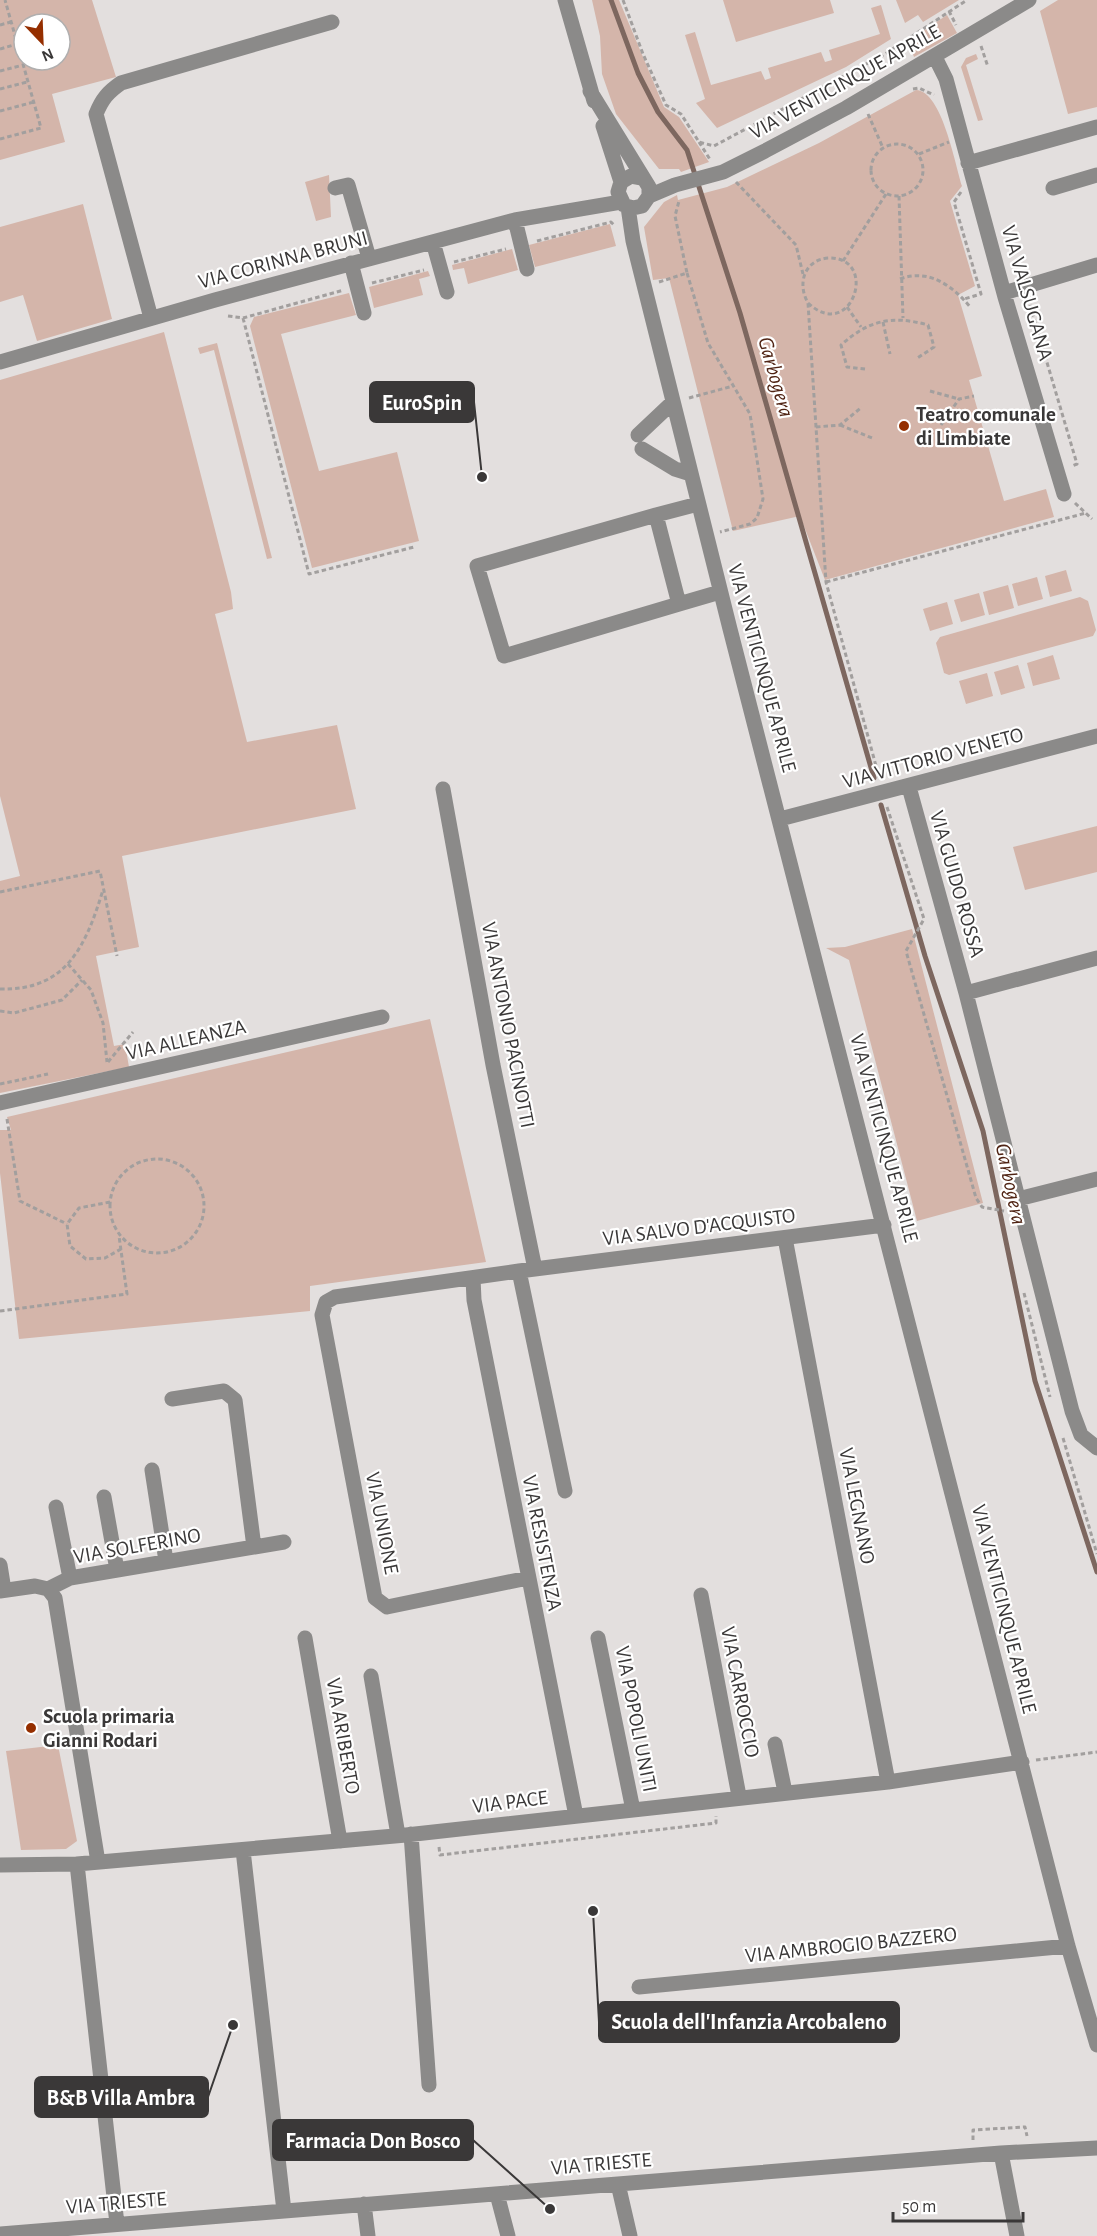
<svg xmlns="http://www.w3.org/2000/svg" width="1097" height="2236" font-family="'Alegreya Sans',sans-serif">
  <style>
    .green { fill: #d4b5aa; fill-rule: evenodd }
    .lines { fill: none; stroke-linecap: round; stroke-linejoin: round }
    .stream { stroke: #7d675f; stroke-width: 5 }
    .path { stroke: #a29f9e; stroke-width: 3; stroke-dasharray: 4.5 3; stroke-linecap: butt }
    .minor { stroke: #8b8a89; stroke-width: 15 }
    .poi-dot { fill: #952f00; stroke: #fff; stroke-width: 2 }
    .labels { text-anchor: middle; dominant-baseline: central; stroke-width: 4.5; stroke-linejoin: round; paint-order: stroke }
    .street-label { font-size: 21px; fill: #3a3838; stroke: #fff }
    .poi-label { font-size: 21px; font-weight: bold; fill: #3a3838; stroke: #fff; text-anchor: start }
    .water-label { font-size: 22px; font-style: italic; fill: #502414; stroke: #fff }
    .leader { fill: none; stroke: #3a3838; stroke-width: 2 }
    .callout-dot { fill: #3a3838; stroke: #fff; stroke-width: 2 }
    .callout { fill: #3a3838; stroke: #3a3838; stroke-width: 2 }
    .callout-label { font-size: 22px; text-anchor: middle; font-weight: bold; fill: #fff }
  </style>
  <rect width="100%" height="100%" fill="#e3dfde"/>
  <path class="green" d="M0,0H92L116,77L52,94L65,142L0,160ZM24,24H60V60H24Z
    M592,0H619L664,107L679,117L709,162L681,172L679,169H659L616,114L602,74L600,36Z
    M723,0H830L834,13L736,42Z
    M896,0H959L923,22L918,15L905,23Z
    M1058,0H1097V107L1068,114L1040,11Z
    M881,5L891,39L846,67L717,128L696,103L705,99L685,35L695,32L711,85L761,71L765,80L771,78L768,68L821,52L825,62L832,60L829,50L880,34L871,8Z
    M947,15L957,33L914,57L908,41Z
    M976,54L978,59L966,65L983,120L978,121L961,67L966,58Z
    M916,90C942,91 955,164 962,186L950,201L975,286L958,295L982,376L969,380L1004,501L1046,489L1054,517L825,580L800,516L733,531L669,278L653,280L644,227L664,202L677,195L678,200L727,187L819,143Z
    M329,175L331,217L316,221L305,182Z
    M83,204L112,319L37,341L23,295L0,302V227Z
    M610,224L616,246L535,267L529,245Z
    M512,249L518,270L468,284L464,268L453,270L452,265Z
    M428,271L430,276L419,279L423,295L374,308L369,287Z
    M349,293L356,315L281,334L319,471L397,452L419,541L312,568L250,326L254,317Z
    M164,332L231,592L233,609L215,614L247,742L337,725L356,809L122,856L139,947L96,956L114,1046L125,1044L129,1067L0,1093V881L20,876L0,796V380Z
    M217,343L272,558L267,559L214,350L200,354L198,348Z
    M1066,570L1072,591L1050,597L1045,576Z
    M1037,577L1043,599L1018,606L1012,584Z
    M1008,585L1014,608L989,615L983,592Z
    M979,593L985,615L961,622L954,600Z
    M1080,597L1088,601L1096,630L1093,636L949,675L944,673L936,643L940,637Z
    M947,602L953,624L930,631L923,609Z
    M1053,655L1060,679L1033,686L1027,663Z
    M1018,665L1025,688L1001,695L994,672Z
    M987,673L993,696L966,704L959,681Z
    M1097,826V872L1025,890L1013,847Z
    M912,929L983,1203L917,1221L849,960L826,948L845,947Z
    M430,1019L486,1262L310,1286V1311L19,1339L0,1173V1130H11L7,1117Z
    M58,1745L77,1841L66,1849L21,1850L6,1751Z"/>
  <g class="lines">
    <path class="stream" d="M611,0L638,73L658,112L687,150L740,313L874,778
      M881,805L925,956L983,1131L1035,1381L1097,1572"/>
    <path class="path" d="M623,0L643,54L666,105L681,114L699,142L714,146L885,54L967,0
      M949,11L956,25
      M0,25L11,22
      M981,46L988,67
      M0,49L17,44
      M0,71L23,65
      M0,89L27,82
      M913,89L919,88L934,95
      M0,111L34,102
      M868,114L883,148
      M0,139L41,128L5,0
      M699,142L711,161
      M871 170a26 26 0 1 1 52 0a26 26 0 1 1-52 0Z
      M919,154L949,142
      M736,182L796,245L803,274
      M961,192L954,202L981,294L964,299
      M899,196L903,318
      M537,241L611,222L614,225
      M843,261L886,194
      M454,262L506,249
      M687,273L708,343L750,414L763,499L757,518L750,524L720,532
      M900,279C929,268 953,286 971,308
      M659,282L687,273L675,216L679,201
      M372,283L424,270
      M808,303C852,344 880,256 828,258C804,260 797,284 808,303L826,582L879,777
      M1030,305L1077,464L1072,466
      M847,307L861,327
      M228,316L243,318L344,290
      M243,318L309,574L414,547
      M883,322L890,354
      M865,369L847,367L841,345C869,320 892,315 928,325L934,347L916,359
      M930,391L959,399
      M689,398L733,386
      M840,425L872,438
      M941,425L959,399L974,396
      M816,427L840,425L862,407
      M1075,503L1092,519
      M826,582L1086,513
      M887,807L924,919L906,951L976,1198L982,1207L1004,1211
      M0,892L100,871L117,956
      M68,964L91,990L103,1023L107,1062
      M0,989C67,991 86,945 103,890
      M0,1011L14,1013L62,1000L82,980
      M108,1062L133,1032
      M0,1084L48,1074
      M7,1119L20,1201L67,1224
      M110 1206a47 47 0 1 1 94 0a47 47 0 1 1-94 0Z
      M110,1202L79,1208L67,1224L70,1246L86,1259L105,1258L121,1249
      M1024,1293L1050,1397
      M0,1311L127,1294L119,1236
      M1063,1438L1097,1554
      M1036,1760L1097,1752
      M439,1847L440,1855L716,1823V1816
      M973,2140V2130L1025,2127L1027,2136"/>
    <path class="minor" d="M565,0L594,101
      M935,57L946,79L1005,297L1064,494
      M590,91L649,187V196L642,206L633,208L624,205L618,192L621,182L631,176L642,178
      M603,126L621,182
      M968,163L1097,127
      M335,188L348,185L369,258
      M1053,188L1097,175
      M649,196L675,185L723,172L765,151L846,108L1029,0
      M628,207L633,241L730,629L1068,1946L1097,2045
      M515,220L527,269
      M433,242L447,292
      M351,263L364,313
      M1004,293L1097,265
      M151,318L96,114C102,99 108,92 121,83L332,22
      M0,362L215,300L515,220L621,202
      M638,435L673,402
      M642,449L675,469L691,474
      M698,504L656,515L679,604L720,592
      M656,515L477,566L504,656L679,604
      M909,787L966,993L1072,1411L1081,1435L1097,1448
      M443,789L493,1065L535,1269
      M780,819L1097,736
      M966,993L1097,958
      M0,1103L382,1017
      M1018,1199L1097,1179
      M785,1238L888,1782
      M519,1271L565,1491
      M473,1278L474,1300L576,1816
      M172,1399L224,1391L235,1400L254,1547
      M152,1470L166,1561
      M104,1497L117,1570
      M56,1507L70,1578
      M0,1565L4,1590
      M528,1578L387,1607L375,1598L322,1315L326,1302L335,1297L519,1271L884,1225
      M48,1589L55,1598L98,1862
      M0,1591L35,1586L48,1589L70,1578L284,1542
      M701,1595L739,1796
      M305,1638L340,1841
      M598,1638L633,1810
      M371,1676L398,1835
      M775,1744L785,1792
      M411,1834L429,2085
      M243,1850L284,2211
      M77,1864L117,2224
      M0,1865L77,1864L406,1835L888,1782L1022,1762
      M639,1987L1068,1946
      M1001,2153L1017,2236
      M618,2184L630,2236
      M497,2194L508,2236
      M364,2204L368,2236
      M0,2234L1001,2153L1097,2148"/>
  </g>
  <g class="poi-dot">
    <circle cx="904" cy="426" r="6"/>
    <circle cx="31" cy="1728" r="6"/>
  </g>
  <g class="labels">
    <g class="street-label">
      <text transform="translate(845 82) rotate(-29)">VIA VENTICINQUE APRILE</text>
      <text transform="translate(283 260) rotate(-15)">VIA CORINNA BRUNI</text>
      <text transform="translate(1027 293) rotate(74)">VIA VALSUGANA</text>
      <text transform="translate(762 668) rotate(75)">VIA VENTICINQUE APRILE</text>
      <text transform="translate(933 758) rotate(-15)">VIA VITTORIO VENETO</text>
      <text transform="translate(957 884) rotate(74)">VIA GUIDO ROSSA</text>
      <text transform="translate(508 1025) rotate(79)">VIA ANTONIO PACINOTTI</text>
      <text transform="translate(186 1040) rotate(-13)">VIA ALLEANZA</text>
      <text transform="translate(884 1138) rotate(75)">VIA VENTICINQUE APRILE</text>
      <text transform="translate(699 1227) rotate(-7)">VIA SALVO D'ACQUISTO</text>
      <text transform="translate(857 1506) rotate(79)">VIA LEGNANO</text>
      <text transform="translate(382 1523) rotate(79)">VIA UNIONE</text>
      <text transform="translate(542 1543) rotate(79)">VIA RESISTENZA</text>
      <text transform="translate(137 1546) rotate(-10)">VIA SOLFERINO</text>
      <text transform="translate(1004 1609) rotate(76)">VIA VENTICINQUE APRILE</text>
      <text transform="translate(740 1692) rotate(79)">VIA CARROCCIO</text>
      <text transform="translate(636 1719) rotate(79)">VIA POPOLI UNITI</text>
      <text transform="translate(343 1736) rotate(80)">VIA ARIBERTO</text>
      <text transform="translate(510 1802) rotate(-7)">VIA PACE</text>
      <text transform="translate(851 1945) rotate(-6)">VIA AMBROGIO BAZZERO</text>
      <text transform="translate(601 2164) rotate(-5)">VIA TRIESTE</text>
      <text transform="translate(116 2203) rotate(-5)">VIA TRIESTE</text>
    </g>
    <g class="poi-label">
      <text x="916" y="414">Teatro comunale<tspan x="916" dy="24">di Limbiate</tspan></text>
      <text x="43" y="1716">Scuola primaria<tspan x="43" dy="24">Gianni Rodari</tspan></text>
    </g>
    <g class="water-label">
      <text transform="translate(776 377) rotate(74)">Garbogera</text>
      <text transform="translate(1011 1184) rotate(78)">Garbogera</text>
    </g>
  </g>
  <path class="leader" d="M482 477L474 402M593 1911L599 2022M233 2025L208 2097M550 2209L473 2140"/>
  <g class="callout-dot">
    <circle cx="482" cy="477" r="6"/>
    <circle cx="593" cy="1911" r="6"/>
    <circle cx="233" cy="2025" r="6"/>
    <circle cx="550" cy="2209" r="6"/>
  </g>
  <g class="callout">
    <rect x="370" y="382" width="104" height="40" rx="6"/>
    <rect x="599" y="2002" width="300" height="40" rx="6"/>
    <rect x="35" y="2077" width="173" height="40" rx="6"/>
    <rect x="273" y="2120" width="200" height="40" rx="6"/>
  </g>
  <g class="callout-label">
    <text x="422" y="410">EuroSpin</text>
    <text x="749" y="2029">Scuola dell'Infanzia Arcobaleno</text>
    <text x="121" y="2105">B&amp;B Villa Ambra</text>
    <text x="373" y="2148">Farmacia Don Bosco</text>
  </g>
  <g transform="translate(42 42) rotate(157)"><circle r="28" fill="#ffffff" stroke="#b0afaf" stroke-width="1.5"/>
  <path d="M0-4.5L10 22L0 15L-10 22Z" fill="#952f00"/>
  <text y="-9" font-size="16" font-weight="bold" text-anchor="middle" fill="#3a3838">N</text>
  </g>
  <path d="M893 2212v9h130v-9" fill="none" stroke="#3a3838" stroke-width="3"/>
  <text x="902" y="2212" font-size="18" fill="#3a3838" stroke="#ffffff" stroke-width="4.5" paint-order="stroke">50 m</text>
</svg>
